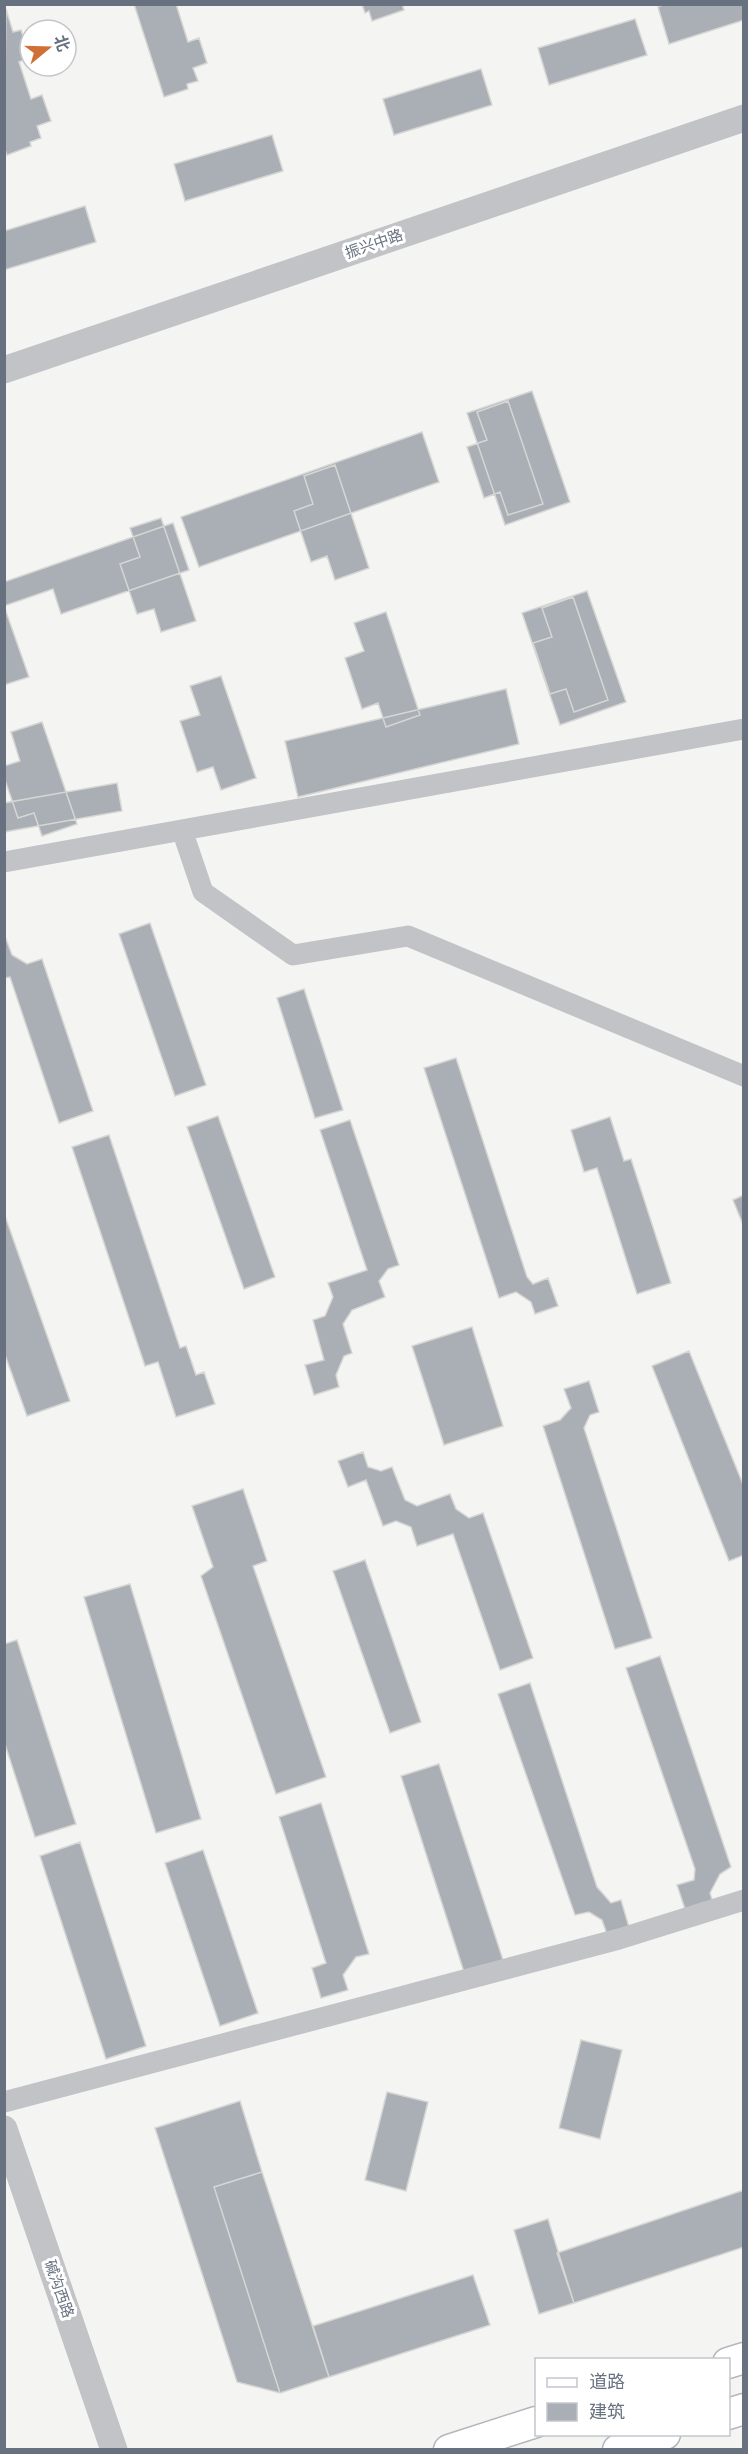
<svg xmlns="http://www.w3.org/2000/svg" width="748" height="2454" font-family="Roboto,'Noto Sans SC',sans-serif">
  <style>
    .building { fill: #aaaeb5; stroke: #d6d6d4; stroke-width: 1.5 }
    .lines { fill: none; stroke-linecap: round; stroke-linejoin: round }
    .secondary-casing { stroke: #b3b6bb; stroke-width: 33 }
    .minor { stroke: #c1c3c7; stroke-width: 21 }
    .tertiary { stroke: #c1c3c7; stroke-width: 27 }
    .secondary { stroke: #fff; stroke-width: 30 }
    .labels { text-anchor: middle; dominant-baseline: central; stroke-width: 6; stroke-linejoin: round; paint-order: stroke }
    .street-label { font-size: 15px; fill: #677180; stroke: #fff }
  </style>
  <rect width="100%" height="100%" fill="#f4f5f2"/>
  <path class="building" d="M134,4H176L188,42L199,38L207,63L193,68L198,81L187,84L188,89L164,97Z
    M362,4H402L404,10L372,21L369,11L365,13Z
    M665,4H744V20L669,44L658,7Z
    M6,9L13,32L21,30L30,57L19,62L31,99L42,95L51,121L37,126L41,138L30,142L31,146L7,155L4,147Z
    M635,19L647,55L549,85L538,48Z
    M481,69L492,105L394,135L383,99Z
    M272,135L283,171L185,201L174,164Z
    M85,206L96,242L4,270V231Z
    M532,391L570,502L505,525L467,413Z
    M508,401L543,504L508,515L500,492L484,498L467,447L487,440L477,412Z
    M422,432L439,482L199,567L181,517Z
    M335,465L369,568L335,580L327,556L311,562L294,511L313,504L304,476Z
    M161,518L196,621L161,632L154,609L137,614L120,564L140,557L130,528Z
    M173,523L189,570L61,614L53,589L4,606V582Z
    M587,591L626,702L560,725L522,613Z
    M573,597L608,700L574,712L566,689L550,694L533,643L552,637L542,608Z
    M4,606L29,677L4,685Z
    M386,612L420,715L386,727L378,703L362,709L345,658L364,651L354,623Z
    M221,676L256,778L221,790L213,767L197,772L180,721L200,715L190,686Z
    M506,689L519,744L298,797L285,741Z
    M42,722L77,824L42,836L34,813L18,818L4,777V766L20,761L11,732Z
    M117,783L122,811L4,832V803Z
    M150,923L206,1085L175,1096L119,934Z
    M4,939H6L12,955L27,964L42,959L93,1111L59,1123L10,977L4,978Z
    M304,989L343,1110L315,1118L277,998Z
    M456,1058L527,1277L533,1284L548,1278L558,1306L535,1314L531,1302L516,1292L499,1298L424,1068Z
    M218,1116L275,1277L244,1289L187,1127Z
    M610,1117L624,1161L631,1159L671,1283L637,1294L597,1168L584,1172L571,1130Z
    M350,1120L399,1265L388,1269L379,1281L385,1297L352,1310L343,1324L352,1353L344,1356L336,1375L339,1387L314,1395L305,1365L324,1360L313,1320L325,1316L333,1297L328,1283L367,1270L320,1130Z
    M109,1135L180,1348L186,1346L196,1375L204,1372L215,1404L176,1417L158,1362L145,1366L72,1147Z
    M744,1195V1227L733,1200Z
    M4,1213L70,1401L27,1416L4,1352Z
    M472,1327L503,1426L444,1445L412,1346Z
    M689,1351L744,1487V1555L729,1561L652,1366Z
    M589,1381L599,1412L590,1415L584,1428L652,1638L615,1649L543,1426L560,1420L571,1408L564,1389Z
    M363,1452L368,1467L381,1471L392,1467L405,1500L417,1506L450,1494L456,1509L469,1518L483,1513L533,1658L500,1670L453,1534L417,1546L411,1527L396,1521L383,1526L366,1480L348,1487L338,1461Z
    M243,1489L267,1561L253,1566L326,1777L276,1794L201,1576L213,1567L192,1506Z
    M365,1560L421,1722L390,1733L333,1571Z
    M130,1584L201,1819L156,1833L84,1597Z
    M17,1640L76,1824L35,1837L4,1741V1644Z
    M660,1656L731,1867L720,1874L710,1893L713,1903L686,1912L677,1885L694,1880L695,1869L626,1668Z
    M530,1683L597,1887L611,1903L621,1900L629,1927L607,1934L602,1920L589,1912L575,1915L498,1694Z
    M439,1764L504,1963L465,1975L401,1776Z
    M321,1803L369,1954L356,1957L343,1975L348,1990L321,1998L312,1968L326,1963L279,1817Z
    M80,1842L146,2046L106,2059L40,1856Z
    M203,1850L258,2013L220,2026L165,1863Z
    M581,2040L622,2050L600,2139L559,2128Z
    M387,2092L428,2102L406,2191L365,2180Z
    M240,2101L262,2172L214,2187L280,2393L237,2382L155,2128Z
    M262,2172L329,2377L280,2393L214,2187Z
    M744,2190V2247L574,2303L557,2253Z
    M548,2219L574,2303L539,2314L514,2230Z
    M473,2275L490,2325L329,2377L313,2326Z"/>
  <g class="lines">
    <defs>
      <path id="secondary" d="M728,2363L744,2358
        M728,2414L744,2409
        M449,2450L536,2422
        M618,2450L665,2434"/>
    </defs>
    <use href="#secondary" class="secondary-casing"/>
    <path class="minor" d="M182,830L203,892L293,955L408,936L744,1076
      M4,862L744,729
      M4,2102L619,1939L744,1900"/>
    <path class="tertiary" d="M4,370L744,118
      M4,2129L114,2450"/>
    <use href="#secondary" class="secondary"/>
  </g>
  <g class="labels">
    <g class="street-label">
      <text transform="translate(374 244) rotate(-19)">振兴中路</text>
      <text transform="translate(59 2289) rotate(71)">碱沟西路</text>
    </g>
  </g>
  <rect width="748" height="2454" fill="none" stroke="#677180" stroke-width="12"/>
  <rect x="535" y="2358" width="195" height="78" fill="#ffffff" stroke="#c2c6cc" stroke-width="1.5"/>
  <rect x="547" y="2378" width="30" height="9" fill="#ffffff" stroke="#c2c6cc" stroke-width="1.5"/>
  <text x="589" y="2388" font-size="18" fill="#677180">道路</text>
  <rect x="547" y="2403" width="30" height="18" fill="#aaaeb5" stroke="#c2c6cc" stroke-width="1.5"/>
  <text x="589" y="2418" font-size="18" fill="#677180">建筑</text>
  <g transform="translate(48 48) rotate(71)"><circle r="28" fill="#ffffff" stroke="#c2c6cc" stroke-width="1.5"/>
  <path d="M0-4.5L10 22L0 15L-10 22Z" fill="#d07037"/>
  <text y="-9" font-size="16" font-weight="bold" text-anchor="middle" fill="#677180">北</text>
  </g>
</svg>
